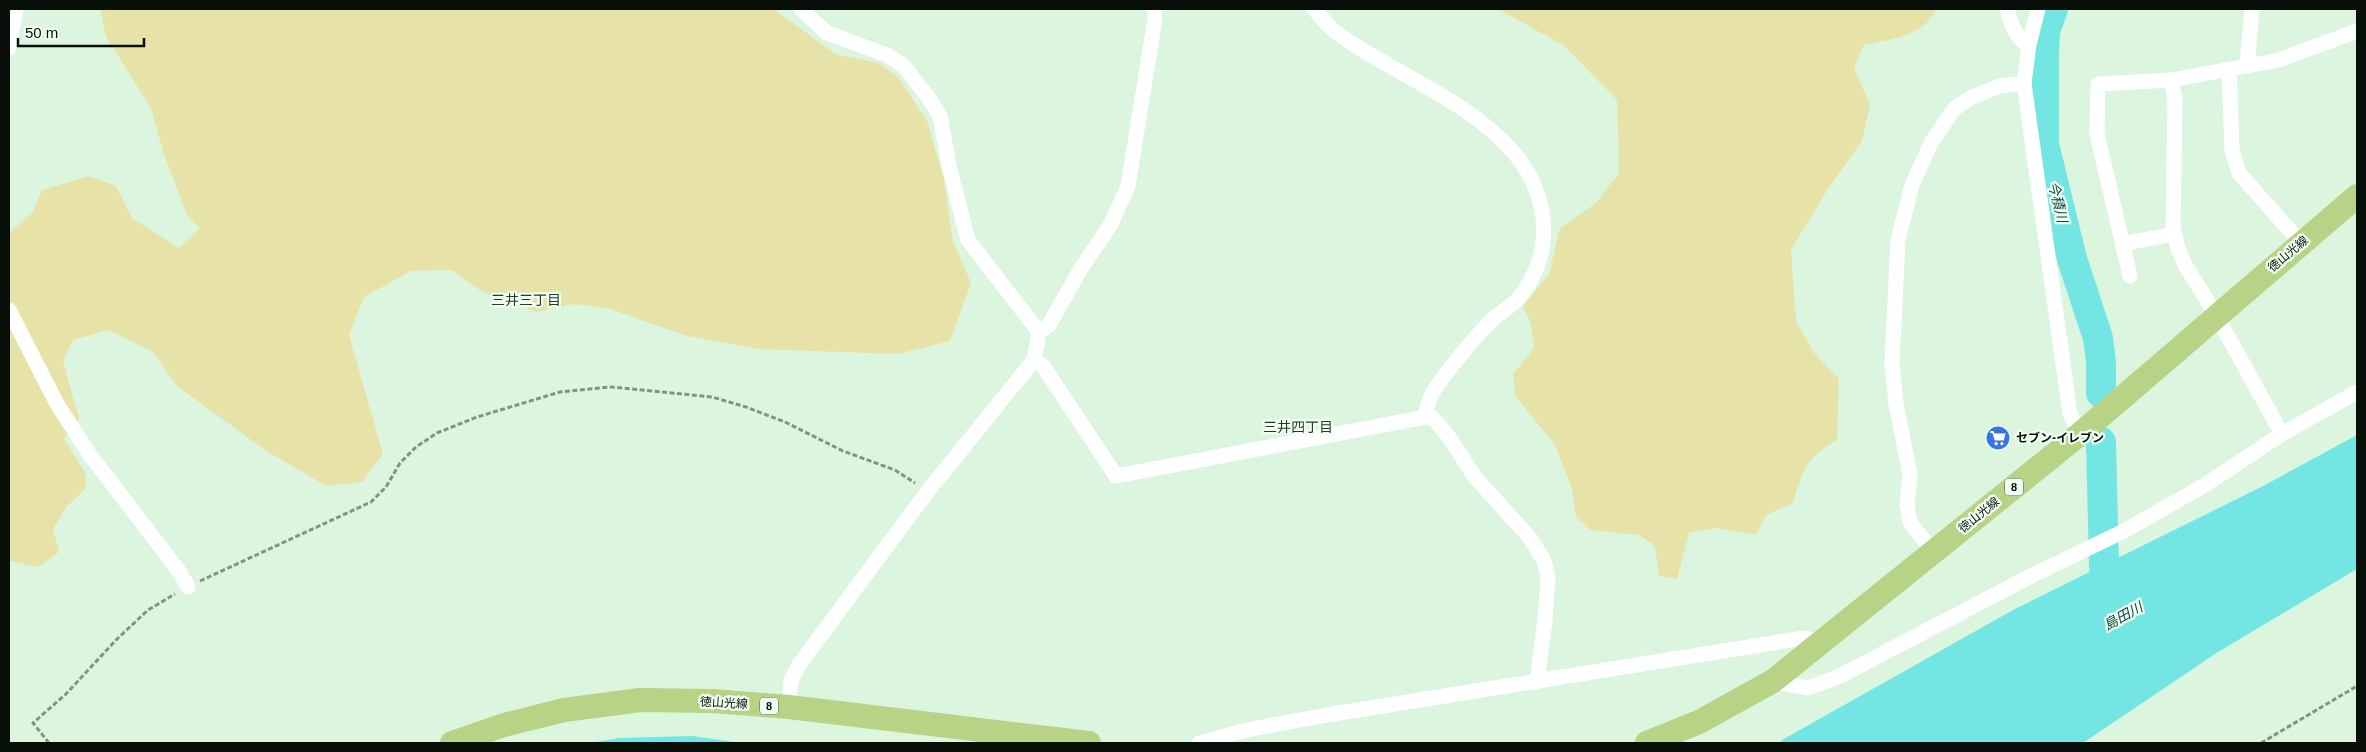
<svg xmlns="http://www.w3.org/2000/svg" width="2366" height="752" font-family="Arial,'Noto Sans JP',sans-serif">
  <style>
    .green { fill: #e7e3a8 }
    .water { fill: #73e6e4 }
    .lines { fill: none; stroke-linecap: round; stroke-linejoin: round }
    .river { stroke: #73e6e4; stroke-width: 30 }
    .path { stroke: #829384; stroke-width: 3; stroke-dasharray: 5 2.5; stroke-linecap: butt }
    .street { stroke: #fff; stroke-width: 15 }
    .primary { stroke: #b8d286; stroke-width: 24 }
    .labels { text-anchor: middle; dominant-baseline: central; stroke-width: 4.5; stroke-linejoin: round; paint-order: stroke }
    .shield { fill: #f0fff2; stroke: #4d574e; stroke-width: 1 }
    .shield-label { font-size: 11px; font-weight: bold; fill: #070f08 }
    .street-label { font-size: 12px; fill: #070f08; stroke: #f0fff2 }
    .poi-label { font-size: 12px; font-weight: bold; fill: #070f08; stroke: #f0fff2; text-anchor: start }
    .water-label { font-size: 14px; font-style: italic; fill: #0f4444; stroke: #f0fff2 }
    .neighbourhood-label { font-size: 14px; fill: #263a2a; stroke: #f0fff2 }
  </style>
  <rect width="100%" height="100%" fill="#dcf5df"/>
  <path class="green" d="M100,9H774L835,54L879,63L898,77L927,121L944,180L953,241L971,283L950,341L898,354L758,349L687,336L607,308L574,304L536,312L481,291L452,270L411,271L364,297L349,335L383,454L362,482L326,486L265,450L177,386L153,352L108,330L73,340L63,361L79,418L64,439L85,472L86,488L67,506L53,529L59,552L38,567L9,561V233L32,213L42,190L89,176L116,186L132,218L179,248L200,228L187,215L163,152L151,108L106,37Z
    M1498,9H1936C1924,37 1890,39 1864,45L1854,67L1870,105L1862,141L1828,189L1791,250L1796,321L1814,353L1839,379L1837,440C1805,458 1803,470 1793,503L1766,515L1756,535L1715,528L1689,533L1677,579L1659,576L1655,546L1639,535L1591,530L1576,517L1572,489L1555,445L1516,397L1513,374L1534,348L1531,324L1523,306L1549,274L1560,228L1596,203L1619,173L1617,100L1563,45Z"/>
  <path class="water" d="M2357,435V569L2218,652L2083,743H1781L1782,740L2013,610L2265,485Z
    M692,736L741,743H590L619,738Z"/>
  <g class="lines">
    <path class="river" d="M2053,9L2045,31L2044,55V144L2072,259L2098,338L2101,362V393
      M2101,442L2104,566L2108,605"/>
    <path class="path" d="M200,581L371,502L386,487L400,463L416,447L437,433L477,417L560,392L611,387L712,397L746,407L785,422L843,451L895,470L915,483
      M49,743L33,723L66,694L116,640L148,610L175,594
      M2261,743L2357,686"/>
    <path class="street" d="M1314,9C1321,17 1329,27 1337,33C1399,79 1505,113 1535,187C1551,227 1545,267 1517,300C1510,307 1501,312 1493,319C1477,335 1462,353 1448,371C1437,385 1426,399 1426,417
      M2007,9C2011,22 2015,39 2029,45
      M2038,9L2029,45L2024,83L2070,414L2080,434
      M9,48L16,9
      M2247,66L2252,9
      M2229,69L2232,150L2239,173L2301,243
      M2171,80L2279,60L2357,31
      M2123,244L2174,234
      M2130,276L2097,134L2098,84L2171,80L2175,99L2173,227L2178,249L2185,265L2216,315L2282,434
      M9,310L57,404L90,455L179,571L188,587
      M1039,332L1049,325L1080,270L1111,224L1128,186L1155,19L1154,9
      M1034,360L1043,366L1116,476L1426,417L1433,418L1449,437L1474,476L1530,538L1544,561L1548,577L1545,620L1537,682
      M1933,552L1910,522L1907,505L1910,475L1896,404L1892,363L1898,240L1912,185L1931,143L1954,109L1970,98L2000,86L2024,83
      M1773,681L1808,688L1840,676L2031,576L2124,531L2205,485L2282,434L2357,392
      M789,707L791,681L798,666L928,491L1034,360L1039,332L968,240L950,170L940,117L931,101L904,66L887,55L827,33L801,9
      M1199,743L1247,730L1333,714L1804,638L1823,642"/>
    <path class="primary" d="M452,743L504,725L564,710L640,700L713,701L789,707L1089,743
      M1647,743L1699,722L1773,681L2080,434L2357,196"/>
  </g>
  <defs>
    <symbol id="supermarket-disc" viewBox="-11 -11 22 22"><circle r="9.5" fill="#3875e4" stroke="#f0fff2"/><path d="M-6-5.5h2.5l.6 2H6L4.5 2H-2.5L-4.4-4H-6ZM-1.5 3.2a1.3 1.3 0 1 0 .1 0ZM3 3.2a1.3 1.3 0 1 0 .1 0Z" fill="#fff"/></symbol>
  </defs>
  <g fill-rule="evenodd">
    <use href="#supermarket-disc" x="1984" y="424" width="28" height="28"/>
  </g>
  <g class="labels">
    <g class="shield">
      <rect x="2005" y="478.5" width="18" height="17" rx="4"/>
      <rect x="760" y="697.5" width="18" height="17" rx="4"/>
    </g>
    <g class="shield-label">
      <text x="2014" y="487">8</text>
      <text x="769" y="706">8</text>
    </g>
    <g class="street-label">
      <text transform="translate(2288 254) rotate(-40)">徳山光線</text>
      <text transform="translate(1979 515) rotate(-39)">徳山光線</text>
      <text transform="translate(724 703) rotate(3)">徳山光線</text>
    </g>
    <g class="poi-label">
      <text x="2016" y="438">セブン-イレブン</text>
    </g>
    <g class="water-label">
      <text transform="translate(2058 202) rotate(76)">今積川</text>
      <text transform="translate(2123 616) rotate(-29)">島田川</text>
    </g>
    <g class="neighbourhood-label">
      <text x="526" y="300">三井三丁目</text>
      <text x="1298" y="427">三井四丁目</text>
    </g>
  </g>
  <rect width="2366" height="752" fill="none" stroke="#070f08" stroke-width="20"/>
  <path d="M18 38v8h126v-8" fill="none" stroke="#070f08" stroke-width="2.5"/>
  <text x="25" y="38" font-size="15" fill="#070f08" stroke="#f0fff2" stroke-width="4" paint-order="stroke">50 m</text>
</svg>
